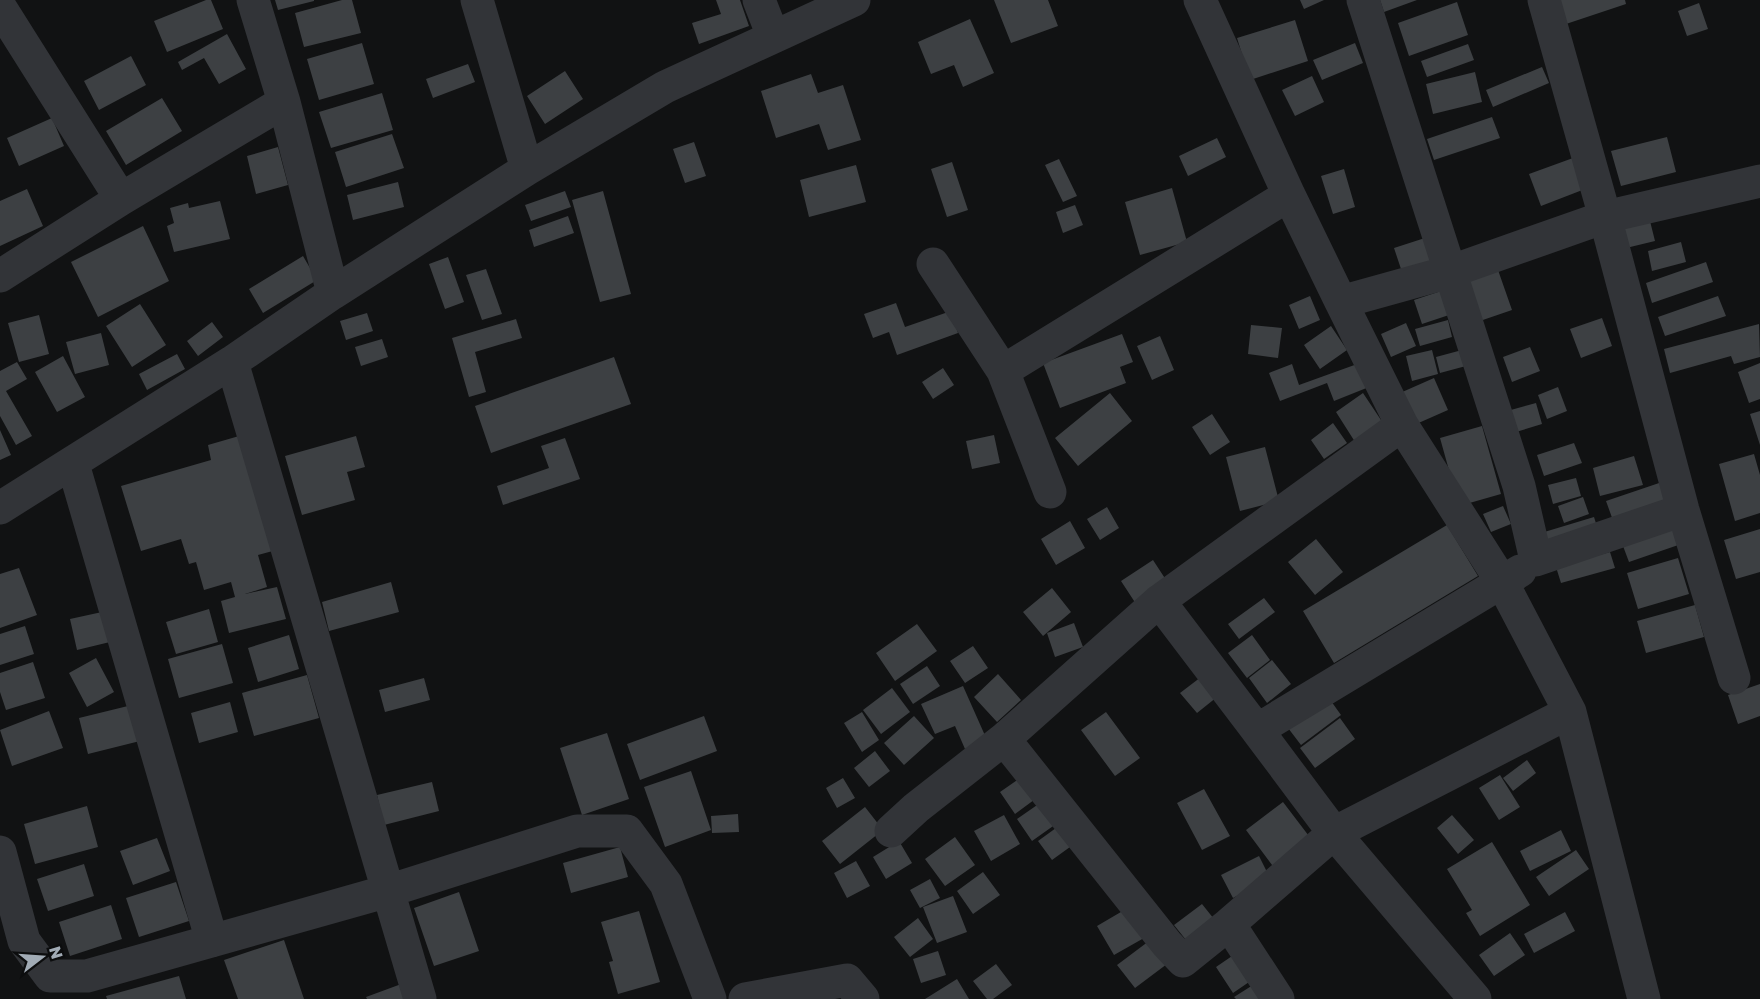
<svg xmlns="http://www.w3.org/2000/svg" width="1760" height="999" font-family="'Golos Text',sans-serif">
  <style>
    .building { fill: #3d4043 }
    .lines { fill: none; stroke-linecap: round; stroke-linejoin: round }
    .minor { stroke: #323438; stroke-width: 33 }
  </style>
  <rect width="100%" height="100%" fill="#111213"/>
  <path class="building" d="M206,0H211L223,29L167,52L154,21Z
    M275,0H314V1L278,10Z
    M342,0H352L361,33L304,47L295,13Z
    M716,0H740L749,26L699,44L692,23L721,14Z
    M994,0H1048L1058,26L1011,43Z
    M1300,0H1324L1304,9Z
    M1380,0H1417L1384,12Z
    M1555,0H1625L1626,4L1563,25Z
    M1457,2L1468,35L1409,56L1398,23Z
    M1699,3L1708,29L1687,36L1678,11Z
    M970,19L994,73L963,87L954,65L931,74L918,42Z
    M1295,20L1308,61L1250,80L1237,38Z
    M227,34L246,69L219,84L204,58L182,70L178,62Z
    M362,43L374,84L319,100L307,59Z
    M1355,43L1363,63L1322,80L1313,60Z
    M1468,44L1474,60L1427,77L1421,61Z
    M131,56L146,85L99,110L84,81Z
    M468,64L475,82L433,98L426,79Z
    M1542,67L1549,83L1493,107L1486,90Z
    M565,71L583,99L545,124L527,96Z
    M1475,72L1482,102L1433,114L1426,84Z
    M811,74L818,93L843,85L861,140L828,150L819,124L776,138L761,91Z
    M1312,76L1324,102L1295,116L1282,90Z
    M382,93L393,130L331,148L319,112Z
    M162,98L182,131L126,165L106,131Z
    M1492,117L1500,138L1434,160L1427,139Z
    M52,118L64,146L19,166L7,138Z
    M392,134L404,168L346,187L335,152Z
    M1667,137L1676,172L1621,186L1611,151Z
    M1217,138L1226,157L1188,176L1179,156Z
    M694,142L706,176L685,183L673,149Z
    M278,147L288,185L256,194L247,156Z
    M1573,158L1585,189L1541,206L1529,174Z
    M1059,159L1077,196L1063,202L1045,165Z
    M952,162L968,210L947,217L931,169Z
    M856,165L866,202L809,217L800,180Z
    M1344,169L1355,207L1333,214L1321,176Z
    M398,182L404,207L353,220L347,195Z
    M1172,188L1187,242L1140,255L1125,202Z
    M27,189L43,226L0,246V201Z
    M565,191L571,207L531,221L525,205Z
    M603,191L631,294L600,302L572,200Z
    M220,201L230,239L174,252L167,226L174,223L170,208L188,203L189,208Z
    M1075,205L1083,225L1063,233L1056,212Z
    M568,216L574,233L534,247L529,230Z
    M1650,221L1655,241L1622,249L1617,229Z
    M143,226L169,281L98,317L71,262Z
    M1428,237L1436,261L1402,272L1394,248Z
    M1681,242L1686,262L1652,271L1648,251Z
    M303,256L317,280L263,313L249,289Z
    M448,257L464,302L445,309L429,264Z
    M1706,262L1713,282L1652,303L1646,283Z
    M486,269L502,314L482,320L466,275Z
    M1498,270L1512,310L1477,322L1464,283Z
    M1441,291L1449,315L1422,324L1414,300Z
    M1310,296L1320,320L1299,329L1289,305Z
    M1718,296L1726,316L1665,336L1658,317Z
    M896,303L905,327L951,311L958,333L897,355L889,332L873,338L864,314Z
    M140,304L166,345L132,367L106,326Z
    M367,313L373,331L346,340L340,321Z
    M39,315L49,354L19,362L8,323Z
    M1602,318L1612,346L1581,358L1570,329Z
    M516,319L522,338L475,352L486,392L469,397L452,338Z
    M1448,320L1452,337L1420,346L1415,329Z
    M212,322L223,337L198,356L187,341Z
    M1406,323L1416,346L1391,357L1381,334Z
    M1759,324L1760,357L1734,364L1731,356L1670,373L1664,349Z
    M1251,325L1282,328L1278,358L1248,354Z
    M1331,326L1347,350L1320,369L1304,345Z
    M101,333L109,365L75,374L66,342Z
    M1122,334L1133,362L1120,367L1126,383L1060,408L1043,363Z
    M1160,336L1174,370L1152,380L1137,346Z
    M382,339L388,357L361,366L355,347Z
    M1530,347L1540,371L1512,382L1503,357Z
    M1432,350L1438,374L1412,381L1406,356Z
    M1462,350L1466,366L1440,373L1436,357Z
    M177,354L185,369L147,390L139,374Z
    M63,356L85,397L57,412L35,372Z
    M614,357L631,404L491,453L475,406Z
    M17,362L27,379L6,391L32,436L16,445L0,416V371Z
    M1360,363L1369,387L1334,401L1327,383L1280,401L1269,373L1292,364L1299,385Z
    M1760,363V399L1749,403L1738,372Z
    M943,368L954,385L933,399L922,382Z
    M1434,378L1448,410L1414,425L1400,393Z
    M1558,387L1567,411L1547,419L1538,395Z
    M1110,393L1132,421L1078,466L1055,438Z
    M1363,393L1385,426L1357,445L1336,412Z
    M1536,403L1542,424L1506,435L1500,413Z
    M1760,411V445L1750,414Z
    M1212,414L1230,442L1210,455L1192,427Z
    M1333,423L1347,443L1324,459L1311,440Z
    M1482,426L1501,494L1459,506L1440,438Z
    M0,430L11,455L0,460Z
    M246,434L280,549L258,555L267,587L245,594L277,587L286,619L229,633L221,601L235,597L231,582L204,590L196,562L189,564L181,539L141,551L121,486L211,460L208,445Z
    M994,435L1000,463L972,469L966,441Z
    M356,436L365,467L347,472L355,500L302,515L285,456Z
    M565,438L580,479L503,505L497,486L549,468L541,446Z
    M1574,443L1582,463L1544,476L1537,455Z
    M1265,447L1279,501L1240,511L1226,457Z
    M1754,454L1760,475V513L1735,521L1719,464Z
    M1634,456L1643,485L1600,496L1593,468Z
    M1576,478L1581,496L1553,504L1548,485Z
    M1665,481L1673,506L1615,526L1606,501Z
    M1583,497L1589,514L1564,523L1558,506Z
    M1503,506L1511,524L1491,532L1483,514Z
    M1107,507L1119,528L1100,540L1087,519Z
    M1594,517L1599,533L1545,549L1541,533Z
    M1679,518L1687,542L1629,562L1620,538Z
    M1070,521L1085,548L1056,565L1041,539Z
    M1447,525L1478,576L1334,663L1303,611Z
    M1760,529V572L1736,579L1724,540Z
    M1316,539L1343,572L1315,595L1288,562Z
    M1610,552L1615,568L1561,583L1556,567Z
    M1678,558L1689,594L1638,609L1627,573Z
    M1153,560L1170,586L1138,607L1121,581Z
    M19,568L37,615L0,628V574Z
    M391,582L399,612L329,631L322,602Z
    M1052,588L1071,612L1043,636L1023,612Z
    M1264,598L1275,612L1239,639L1228,624Z
    M1695,605L1704,637L1646,653L1637,621Z
    M209,609L218,642L176,654L166,622Z
    M102,612L110,642L77,650L70,619Z
    M1074,623L1083,647L1055,657L1047,633Z
    M917,624L937,651L895,681L876,653Z
    M25,626L34,654L0,665V634Z
    M289,635L299,669L258,682L248,648Z
    M1252,635L1270,660L1247,678L1228,653Z
    M222,644L233,683L179,698L168,659Z
    M973,646L988,668L965,683L950,661Z
    M96,658L114,692L87,707L69,673Z
    M1272,660L1291,684L1267,703L1249,678Z
    M33,662L45,698L6,710L0,692V673Z
    M927,666L940,686L913,704L900,684Z
    M998,674L1021,700L997,722L974,697Z
    M307,675L319,718L254,736L242,693Z
    M1201,677L1217,697L1197,713L1180,693Z
    M424,678L430,700L385,712L379,690Z
    M1760,684V716L1738,724L1728,695Z
    M963,686L987,740L965,749L955,726L935,734L921,704Z
    M892,688L910,712L881,734L863,710Z
    M1326,694L1341,715L1301,745L1285,724Z
    M230,702L238,732L199,743L191,713Z
    M132,705L140,741L88,754L79,718Z
    M49,711L63,748L12,766L0,730Z
    M862,712L879,740L862,752L844,723Z
    M1106,712L1140,758L1115,776L1081,730Z
    M704,716L717,751L640,780L627,744Z
    M914,716L934,738L904,765L884,743Z
    M1340,718L1355,739L1315,768L1300,748Z
    M607,733L629,799L582,815L560,748Z
    M875,751L890,771L869,787L854,768Z
    M1527,760L1536,773L1513,791L1503,778Z
    M691,771L711,830L665,847L644,787Z
    M1500,775L1520,807L1499,820L1479,788Z
    M1023,776L1038,797L1015,814L1000,792Z
    M843,778L855,798L837,808L826,788Z
    M432,782L439,811L384,825L377,795Z
    M1204,789L1230,836L1202,850L1177,803Z
    M1283,802L1315,844L1278,873L1246,830Z
    M1040,803L1056,824L1032,841L1017,819Z
    M87,806L98,847L35,864L24,824Z
    M865,807L883,830L840,864L822,841Z
    M738,814L739,832L712,833L711,816Z
    M1004,815L1020,844L991,861L974,831Z
    M1452,815L1474,840L1458,854L1437,828Z
    M1056,828L1070,847L1052,860L1038,841Z
    M1561,830L1571,851L1530,871L1520,851Z
    M955,837L975,865L945,886L925,859Z
    M157,838L170,871L133,885L120,851Z
    M899,841L912,863L886,879L873,857Z
    M1492,842L1530,905L1480,936L1466,913L1472,910L1447,869Z
    M620,847L628,877L571,893L563,863Z
    M1576,850L1589,869L1549,896L1536,877Z
    M1259,856L1270,878L1233,898L1221,875Z
    M856,861L870,886L847,898L834,873Z
    M84,864L94,896L48,911L37,879Z
    M983,872L1000,895L973,914L957,891Z
    M930,879L940,898L920,908L910,890Z
    M176,882L189,921L139,937L126,898Z
    M459,892L479,951L434,966L414,908Z
    M953,896L967,932L937,943L923,907Z
    M1202,904L1218,924L1190,945L1174,925Z
    M111,905L122,939L70,956L59,922Z
    M1126,909L1144,938L1114,955L1097,926Z
    M639,911L660,982L618,994L609,962L613,961L601,922Z
    M1565,912L1575,931L1534,953L1524,934Z
    M918,918L933,939L910,957L894,937Z
    M1510,933L1525,955L1494,976L1479,955Z
    M284,940L304,999H238L224,960Z
    M1149,941L1167,964L1135,988L1117,965Z
    M938,951L946,975L921,983L913,959Z
    M1235,954L1252,980L1233,993L1216,967Z
    M996,964L1012,985L993,999H987L973,981Z
    M179,976L186,999H107L106,996Z
    M957,979L969,999H925Z
    M404,983L410,999H367L366,997Z
    M1253,985L1263,999H1236L1234,997Z"/>
  <g class="lines">
    <path class="minor" d="M253,0L284,102L333,293
      M477,0L527,169
      M759,0L773,36
      M1200,0L1289,195L1341,302
      M1363,0L1519,486L1536,560L1683,510
      M1544,0L1605,217L1683,510L1734,678
      M0,7L121,199
      M933,264L1003,371
      M0,276L121,199L284,102
      M232,362L420,999
      M73,464L212,941
      M1050,492L1003,371L1289,195
      M0,508L232,362L333,293L527,169L665,87L854,0
      M1159,601L1257,730
      M1004,739L1159,601L1402,425
      M891,831L916,808L1004,739L1167,944L1183,961L1229,924
      M0,852L24,941L50,976H87L388,891L577,831H627L666,884L710,999
      M745,999L847,980L863,999
      M1278,999L1229,924L1334,833L1570,712
      M1475,999L1334,833L1257,730L1520,571
      M1644,999L1570,712L1502,582L1402,425L1341,302L1449,272L1605,217L1760,181"/>
  </g>
  <g transform="translate(42 957) rotate(73)" stroke="#0c0d0e" stroke-width="4.5" paint-order="stroke">
  <path d="M0-4.5L10 22L0 15L-10 22Z" fill="#a1abb5"/>
  <text y="-9" font-size="16" font-weight="bold" text-anchor="middle" fill="#a1abb5">N</text>
  </g>
</svg>
